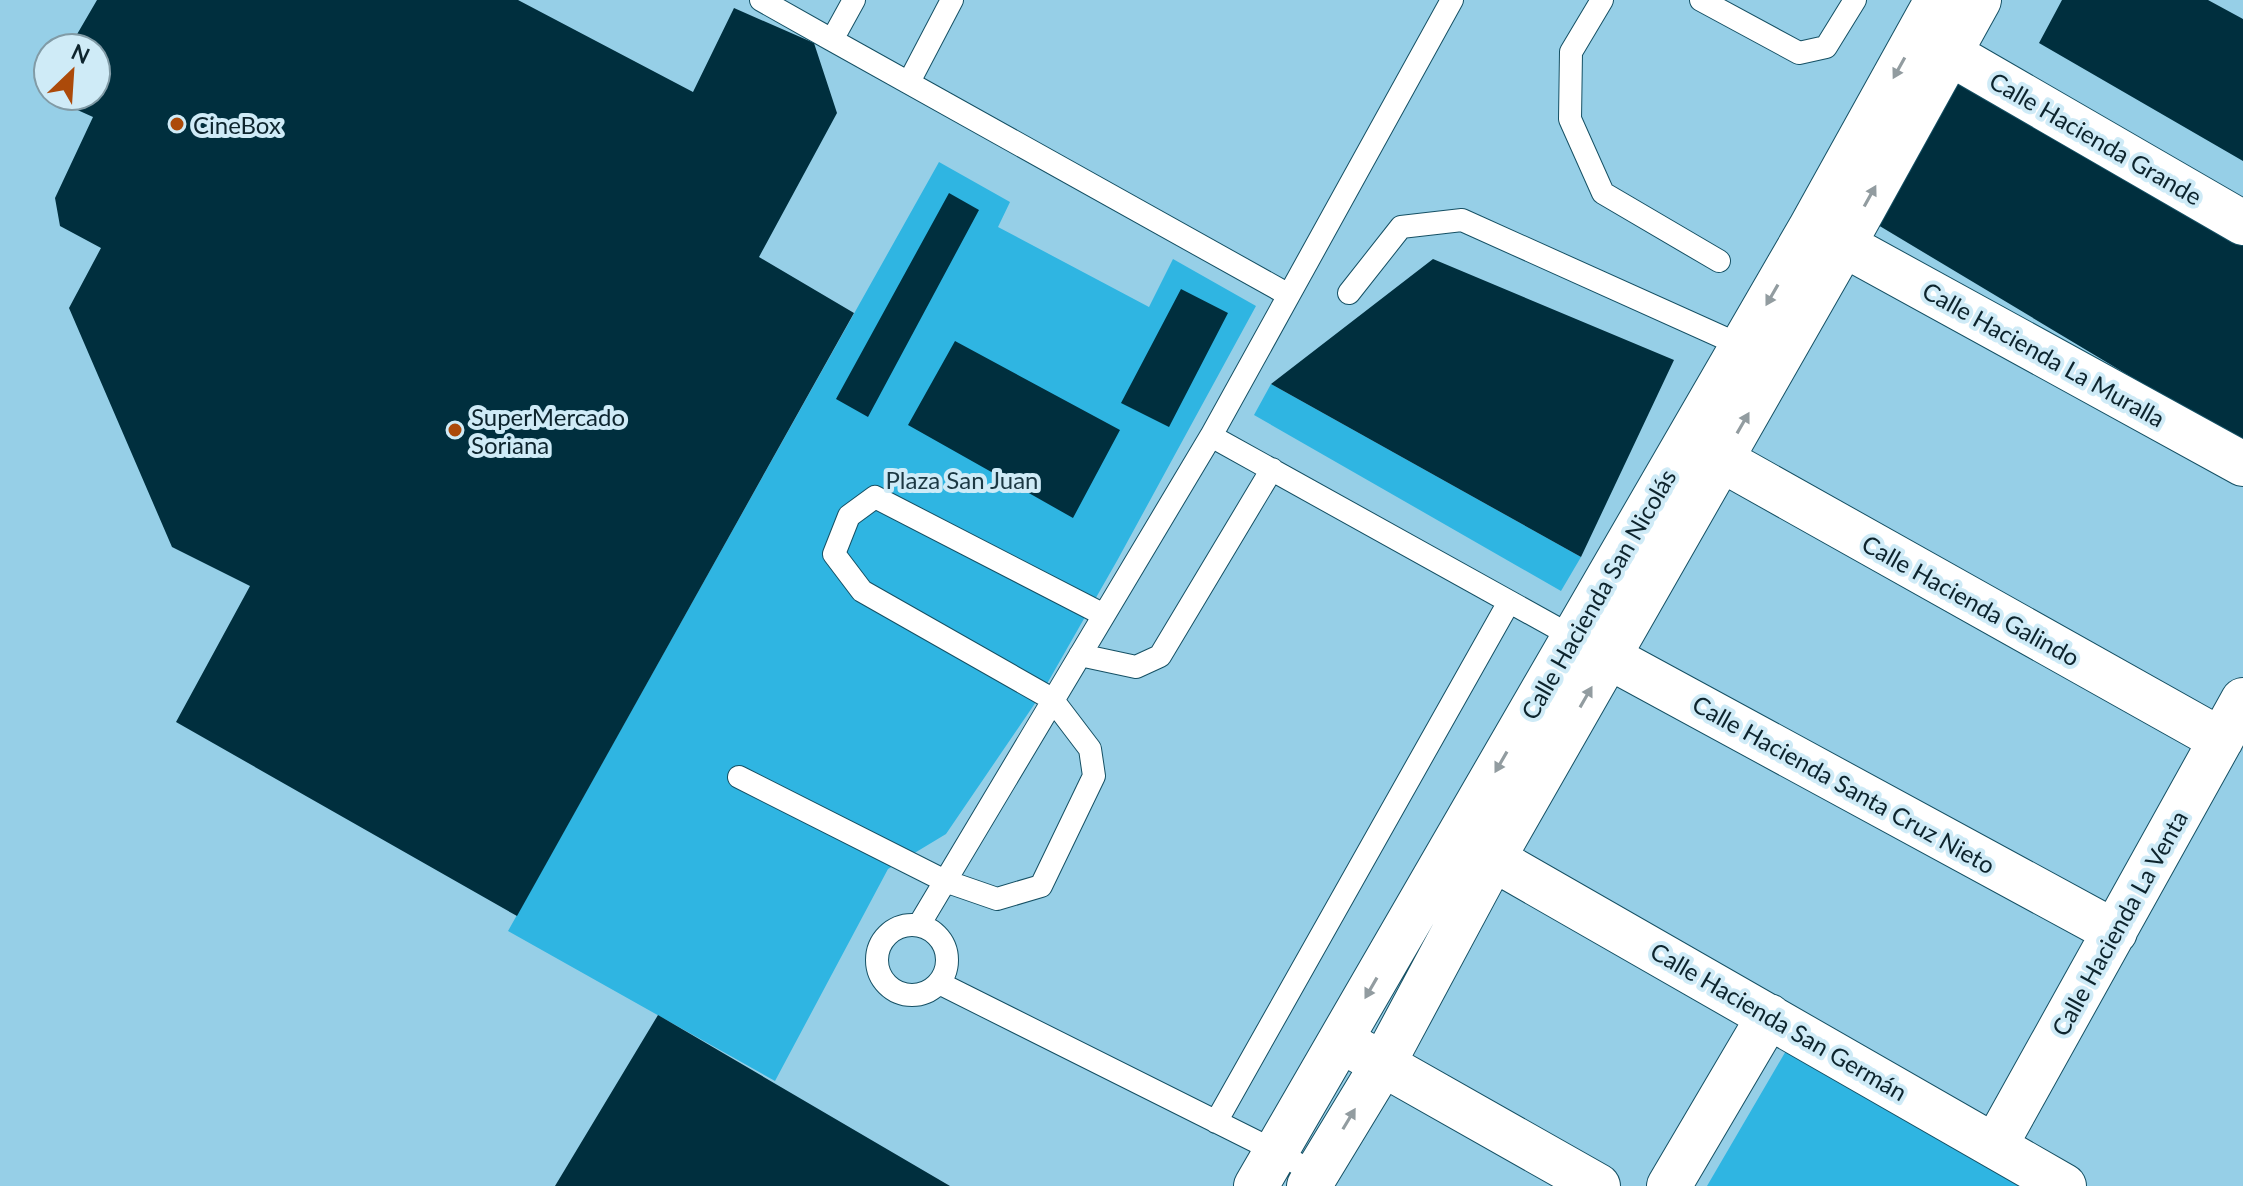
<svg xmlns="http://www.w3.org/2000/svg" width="2243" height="1186" font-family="Lato,sans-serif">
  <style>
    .green { fill: #2fb5e2 }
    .building { fill: #002f3e }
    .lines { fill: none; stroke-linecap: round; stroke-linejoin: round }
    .lane-casing { stroke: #155064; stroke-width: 24 }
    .street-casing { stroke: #155064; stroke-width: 46 }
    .lane { stroke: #fff; stroke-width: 22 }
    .street { stroke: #fff; stroke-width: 44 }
    .oneway { fill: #929ca0 }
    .poi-dot { fill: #ac4a0a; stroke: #cfebf7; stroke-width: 3 }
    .labels { text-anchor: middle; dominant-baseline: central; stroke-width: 8; stroke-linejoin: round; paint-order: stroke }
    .poi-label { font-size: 24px; fill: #0d242d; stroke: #cfebf7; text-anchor: start }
    .street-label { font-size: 24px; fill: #0d242d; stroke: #cfebf7 }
    .park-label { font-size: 24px; fill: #1c3843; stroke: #cfebf7 }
  </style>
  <rect width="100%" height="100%" fill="#96cfe7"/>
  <path class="green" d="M939,162L1010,202L998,227L1149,307L1173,259L1256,306L1118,559L1040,696L946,834L888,869L775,1081L508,931Z
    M1271,384L1581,557L1561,591L1254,415Z
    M1790,1044L2034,1186H1707Z"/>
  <path class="building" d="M97,0H518L693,92L734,8L814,43L837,113L759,257L854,313L517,916L176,722L250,586L172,547L69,308L101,248L60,226L55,198L93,117L42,94L48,84V96H96V48H69Z
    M2062,0H2208L2243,19V161L2039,43Z
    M1952,80L2243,242V444L1878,225Z
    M949,193L979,210L868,417L836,399Z
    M1433,259L1674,360L1581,557L1271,384Z
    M1181,289L1228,313L1169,427L1121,403Z
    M955,341L1120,430L1073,518L908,425Z
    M658,1015L950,1186H555Z"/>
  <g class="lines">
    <defs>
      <path id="lane" d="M761,0L832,40
        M854,0L832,40L1289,295L1452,0
        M1602,0L1571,52L1570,119L1603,193L1719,261
        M1701,0L1799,53L1826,47L1855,0
        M909,82L952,0
        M1349,293L1401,227L1462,220L1742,346
        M1289,295L1211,436L1573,637
        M1080,655L1136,667L1160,656L1272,469
        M739,777L945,881L997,899L1041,886L1094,776L1090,749L1052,699L862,591L834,554L849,516L875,497L1104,615
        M877 960a35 35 0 1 1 70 0a35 35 0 1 1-70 0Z
        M919,925L1211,436
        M939,983L1275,1151L1316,1174
        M1216,1122L1509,602"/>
      <path id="street" d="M1949,53L2243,223
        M1817,230L2243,464
        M1722,460L2221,740
        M1585,644L2115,932
        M1469,845L2064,1186
        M1356,1049L1598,1186
        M1995,1146L2243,700
        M1256,1186L1811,227L1937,0
        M1309,1186L1383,1064L1494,857L1844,244L1979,0
        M1669,1186L1769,1016"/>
    </defs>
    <use href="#lane" class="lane-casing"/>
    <use href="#street" class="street-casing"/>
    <use href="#lane" class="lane"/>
    <use href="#street" class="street"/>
  </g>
  <defs><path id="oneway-solid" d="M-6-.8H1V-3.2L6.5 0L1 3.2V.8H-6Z" transform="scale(2)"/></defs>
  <g class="oneway">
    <use href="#oneway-solid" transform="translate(1899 68) rotate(119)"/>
    <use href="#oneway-solid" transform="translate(1870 196) rotate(-61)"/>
    <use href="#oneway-solid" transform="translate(1772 295) rotate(120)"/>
    <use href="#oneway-solid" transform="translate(1743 423) rotate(-60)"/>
    <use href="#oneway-solid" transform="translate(1586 697) rotate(-60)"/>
    <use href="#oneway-solid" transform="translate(1501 762) rotate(120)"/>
    <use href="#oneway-solid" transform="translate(1371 988) rotate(120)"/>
    <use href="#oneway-solid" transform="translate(1349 1119) rotate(-59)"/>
  </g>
  <g class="poi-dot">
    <circle cx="177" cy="124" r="8"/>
    <circle cx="455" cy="430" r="8"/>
  </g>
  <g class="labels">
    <g class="poi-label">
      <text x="193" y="124">CineBox</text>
      <text x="471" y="416">SuperMercado<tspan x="471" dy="28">Soriana</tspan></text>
    </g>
    <g class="street-label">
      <text transform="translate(2096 138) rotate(30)">Calle Hacienda Grande</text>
      <text transform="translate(2044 354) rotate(29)">Calle Hacienda La Muralla</text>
      <text transform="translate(1598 594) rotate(-60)">Calle Hacienda San Nicolás</text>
      <text transform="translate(1971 600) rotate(29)">Calle Hacienda Galindo</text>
      <text transform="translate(1844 784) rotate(29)">Calle Hacienda Santa Cruz Nieto</text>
      <text transform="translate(2119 923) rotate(-61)">Calle Hacienda La Venta</text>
      <text transform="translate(1779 1021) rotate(30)">Calle Hacienda San Germán</text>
    </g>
    <g class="park-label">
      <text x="962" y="479">Plaza San Juan</text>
    </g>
  </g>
  <g transform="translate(72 72) rotate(25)"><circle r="38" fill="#cfebf7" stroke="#819ba6" stroke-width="2"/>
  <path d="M0-6L14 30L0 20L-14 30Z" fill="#ac4a0a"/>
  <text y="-12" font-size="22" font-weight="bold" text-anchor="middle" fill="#0d242d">N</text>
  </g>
</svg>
